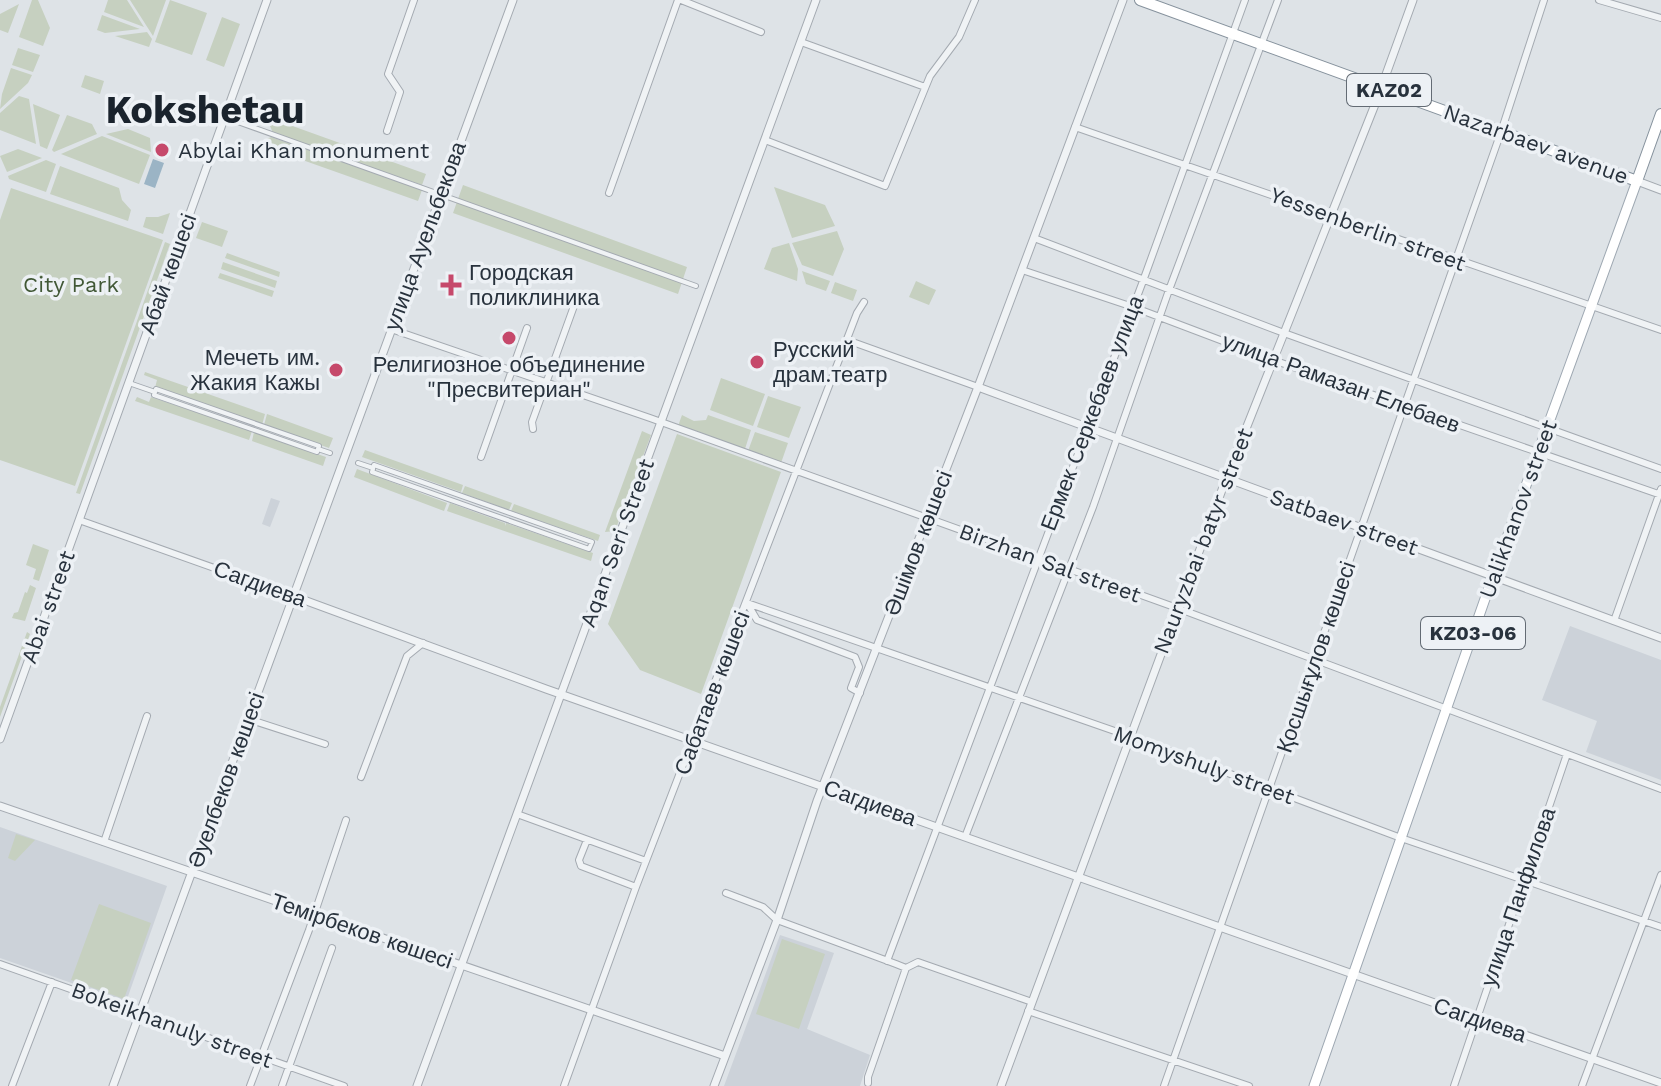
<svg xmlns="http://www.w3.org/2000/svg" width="1661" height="1086" font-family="'Work Sans',sans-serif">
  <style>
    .built { fill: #ccd2d9 }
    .green { fill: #c6d0c0 }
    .water { fill: #9bb4c5 }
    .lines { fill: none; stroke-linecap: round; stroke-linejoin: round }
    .pedestrian-casing { stroke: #a4aab1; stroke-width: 6 }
    .minor-casing { stroke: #a4aab1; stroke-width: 8 }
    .tertiary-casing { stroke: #a4aab1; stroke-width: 9 }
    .primary-casing { stroke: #9ea8b2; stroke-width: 11 }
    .trunk-casing { stroke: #86929d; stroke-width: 12 }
    .pedestrian { stroke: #f0f3f5; stroke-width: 4 }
    .minor { stroke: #f0f3f5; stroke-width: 6 }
    .tertiary { stroke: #f0f3f5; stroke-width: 7 }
    .primary { stroke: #fff; stroke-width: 9 }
    .trunk { stroke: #fff; stroke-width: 10 }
    .poi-dot { fill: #c6496b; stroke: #edf1f5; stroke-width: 3 }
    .labels { text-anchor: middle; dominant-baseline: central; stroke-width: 7; stroke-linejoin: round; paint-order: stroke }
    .shield { fill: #edf1f5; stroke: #636b74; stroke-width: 2 }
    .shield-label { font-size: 20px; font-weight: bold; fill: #28323d }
    .street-label { font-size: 22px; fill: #28323d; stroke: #edf1f5 }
    .poi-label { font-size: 22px; fill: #28323d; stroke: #edf1f5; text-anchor: start }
    .park-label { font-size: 22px; fill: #415836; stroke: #edf1f5 }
    .town-label { font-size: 38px; font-weight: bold; fill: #1a232d; stroke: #edf1f5 }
  </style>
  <rect width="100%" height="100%" fill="#dee3e7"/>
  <path class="built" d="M271,498L280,501L270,527L262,524Z
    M1570,626L1661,660V780L1586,752L1597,721L1542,700Z
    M0,827L167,886L126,1002L0,958Z
    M780,935L834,953L807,1029L870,1055L860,1086H724Z"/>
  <path class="green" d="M32,0H38L50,28L43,46L19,37Z
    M108,0H127L144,27L104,12Z
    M130,0H166L153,36Z
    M170,0L207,13L192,55L155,42Z
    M19,4L8,33L0,30V14Z
    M102,15L140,29L105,33L97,30Z
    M222,17L240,24L224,67L206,60Z
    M147,32L152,39L149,47L115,36Z
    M18,48L40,55L33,72L12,65Z
    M11,68L32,75L28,83L0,109L2,94Z
    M85,75L104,81L100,94L81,87Z
    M19,96L29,99L36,144L0,130V113Z
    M33,104L60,115L47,149L40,146Z
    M67,115L92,124L97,134L54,152L52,150Z
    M273,119L426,174L422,185L273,133L270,126Z
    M128,129L150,138L151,152L106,134Z
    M102,136L150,155L139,184L61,154Z
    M271,137L422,190L418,201L263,146L265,140Z
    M18,149L42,158L7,172L0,156Z
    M46,160L56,164L46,192L9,179L8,176Z
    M60,166L119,188L122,200L131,210L128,221L50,194Z
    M463,185L687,267L678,294L453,213Z
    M774,187L825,205L835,226L792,238Z
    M11,188L163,240L75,486L0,460V220Z
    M170,213L163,234L143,227L146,217H158Z
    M202,222L228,231L222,247L196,238Z
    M837,231L844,249L833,276L802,265L792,243Z
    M165,242L170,244L80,494L76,493Z
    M789,243L798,269L797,281L764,269L772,248Z
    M227,253L280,272L279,277L225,258Z
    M223,262L277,281L275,288L221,269Z
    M802,271L830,281L826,291L806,284Z
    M220,273L274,291L272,297L218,278Z
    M916,281L936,290L929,305L909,297Z
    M835,282L857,290L853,301L831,293Z
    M145,372L265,414L262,425L155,388L157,380L144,375Z
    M721,378L765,394L753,426L710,410Z
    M768,396L801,407L789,438L757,427Z
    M137,397L149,402L151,397L252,431L249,440L135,401Z
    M267,414L333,438L329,448L264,425Z
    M682,415L694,421L706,420L708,415L751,430L745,449L678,426Z
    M642,431L651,435L615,531L605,532Z
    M254,432L326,457L323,466L252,441Z
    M755,432L788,443L781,463L748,451Z
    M677,434L781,472L701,694L640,670L608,624Z
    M365,450L463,485L461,492L362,457Z
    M357,469L447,503L444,511L354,477Z
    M465,486L512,503L509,510L462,493Z
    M450,503L505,523V526L506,523L593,553L591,561L447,511Z
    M514,504L600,535L598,541L511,511Z
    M33,544L49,550L39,581L33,579L36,569L26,565Z
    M30,585L36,588L25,621L12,618L14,613L18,612L25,592L27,593Z
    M27,632L30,634L0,717V707Z
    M16,834L35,840L15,861L8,858Z
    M99,904L151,923L124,999L71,980Z
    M782,939L825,954L799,1029L756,1014Z"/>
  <path class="water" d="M153,159L164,163L155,188L144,184Z"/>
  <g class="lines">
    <defs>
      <path id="pedestrian" d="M224,117L696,286
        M129,383L155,392L154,395L317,452L318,449L330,453
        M155,392L156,389L319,446L318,449
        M358,463L373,468L374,465L592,542L589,549
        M373,469L372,472L589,549"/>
      <path id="minor" d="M681,0L761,32
        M1599,0L1661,18
        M801,42L925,87
        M1075,127L1661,330
        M387,131L400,92L388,74L414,0
        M765,140L885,186L930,76L959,37L975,0
        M609,193L678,0
        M1034,238L1284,333L1661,469
        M1022,270L1133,307L1273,360L1661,495
        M391,329L650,418L1177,608L1661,789
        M847,340L978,387
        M533,429L532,422L574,306
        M481,457L527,328
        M79,520L293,596
        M747,603L1129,736L1401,838L1661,927
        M747,603L757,620L855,657L859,667L851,688L860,693
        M1614,621L1661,489
        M248,719L325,744
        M361,777L407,656L423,643
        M517,814L646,861
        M965,837L1093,507L1169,290L1278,0
        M587,840L579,860L581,866L636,887
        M104,842L147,716
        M726,893L763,907L777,920L896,964L906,968L918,962L1032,1002
        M887,961L1143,281L1245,0
        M0,964L344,1086
        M1028,1011L1249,1086
        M868,1083V1077L906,968
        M12,1086L52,982
        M250,1086L309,930L346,820
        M282,1086L332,948
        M564,1086L636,887L857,313L864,302
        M1164,1086L1501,132L1544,0
        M1454,1086L1567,754
        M1582,1086L1661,875"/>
      <path id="tertiary" d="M1637,181L1661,190
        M978,387L1661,638
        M293,596L546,689L1661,1083
        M0,739L267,0
        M0,806L725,1056
        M113,1086L513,0
        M417,1086L816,0
        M714,1086L777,920L817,801L978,387L1123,0
        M1001,1086L1226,479L1376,102L1413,0"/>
      <path id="primary" d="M1314,1086L1493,576L1637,181"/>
      <path id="trunk" d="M1140,0L1637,181L1661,114"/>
    </defs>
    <use href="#pedestrian" class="pedestrian-casing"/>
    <use href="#minor" class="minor-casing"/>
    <use href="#tertiary" class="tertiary-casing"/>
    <use href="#primary" class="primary-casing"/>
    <use href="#trunk" class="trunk-casing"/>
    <use href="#pedestrian" class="pedestrian"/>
    <use href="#minor" class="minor"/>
    <use href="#tertiary" class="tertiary"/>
    <use href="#primary" class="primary"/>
    <use href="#trunk" class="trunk"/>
  </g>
  <g class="poi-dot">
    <circle cx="162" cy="150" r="8"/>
    <path d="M447 273h8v8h8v8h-8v8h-8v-8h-8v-8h8z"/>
    <circle cx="509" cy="338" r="8"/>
    <circle cx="757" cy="362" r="8"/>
    <circle cx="336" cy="370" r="8"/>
  </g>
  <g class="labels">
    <g class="shield">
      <rect x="1347" y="74" width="84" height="32" rx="6"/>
      <rect x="1421" y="617" width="104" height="32" rx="6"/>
    </g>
    <g class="shield-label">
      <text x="1389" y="90">KАZ02</text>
      <text x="1473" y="633">KZ03-06</text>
    </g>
    <g class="street-label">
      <text transform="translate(1536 144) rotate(20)">Nazarbaev avenue</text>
      <text transform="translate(1368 229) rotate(20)">Yessenberlin street</text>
      <text transform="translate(425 236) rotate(-70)">улица Ауельбекова</text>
      <text transform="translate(168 274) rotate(-70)">Абай көшесі</text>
      <text transform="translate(1341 383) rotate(20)">улица Рамазан Елебаев</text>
      <text transform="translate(1092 413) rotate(-69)">Ермек Серкебаев улица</text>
      <text transform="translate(1518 509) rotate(-70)">Ualikhanov street</text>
      <text transform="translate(1344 522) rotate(20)">Satbaev street</text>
      <text transform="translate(1203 541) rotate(-69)">Nauryzbai batyr street</text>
      <text transform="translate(617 543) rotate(-70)">Aqan Seri Street</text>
      <text transform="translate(918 543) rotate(-69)">Әшімов көшесі</text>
      <text transform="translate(1050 563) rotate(20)">Birzhan Sal street</text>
      <text transform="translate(260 584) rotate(20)">Сагдиева</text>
      <text transform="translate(48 607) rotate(-70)">Abai street</text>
      <text transform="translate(1316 657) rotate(-71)">Қосшығұлов көшесі</text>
      <text transform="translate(712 693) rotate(-69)">Сабатаев көшесі</text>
      <text transform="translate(1204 765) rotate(20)">Momyshuly street</text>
      <text transform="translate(226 780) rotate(-70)">Әуелбеков көшесі</text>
      <text transform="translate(870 803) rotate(20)">Сагдиева</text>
      <text transform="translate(1518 897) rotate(-71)">улица Панфилова</text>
      <text transform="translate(362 931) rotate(19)">Темірбеков көшесі</text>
      <text transform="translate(1480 1020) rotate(19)">Сагдиева</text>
      <text transform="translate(172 1025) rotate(20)">Bokeikhanuly street</text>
    </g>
    <g class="poi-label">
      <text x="178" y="150">Abylai Khan monument</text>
      <text x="469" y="272">Городская<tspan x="469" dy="25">поликлиника</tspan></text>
      <text x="773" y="349">Русский<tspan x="773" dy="25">драм.театр</tspan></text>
      <text x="320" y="357" text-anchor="end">Мечеть им.<tspan x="320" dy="25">Жакия Кажы</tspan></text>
      <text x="509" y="364" text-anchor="middle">Религиозное объединение<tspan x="509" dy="25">"Пресвитериан"</tspan></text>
    </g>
    <g class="park-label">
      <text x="71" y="284">City Park</text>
    </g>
    <g class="town-label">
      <text x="205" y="110">Kokshetau</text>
    </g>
  </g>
</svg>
